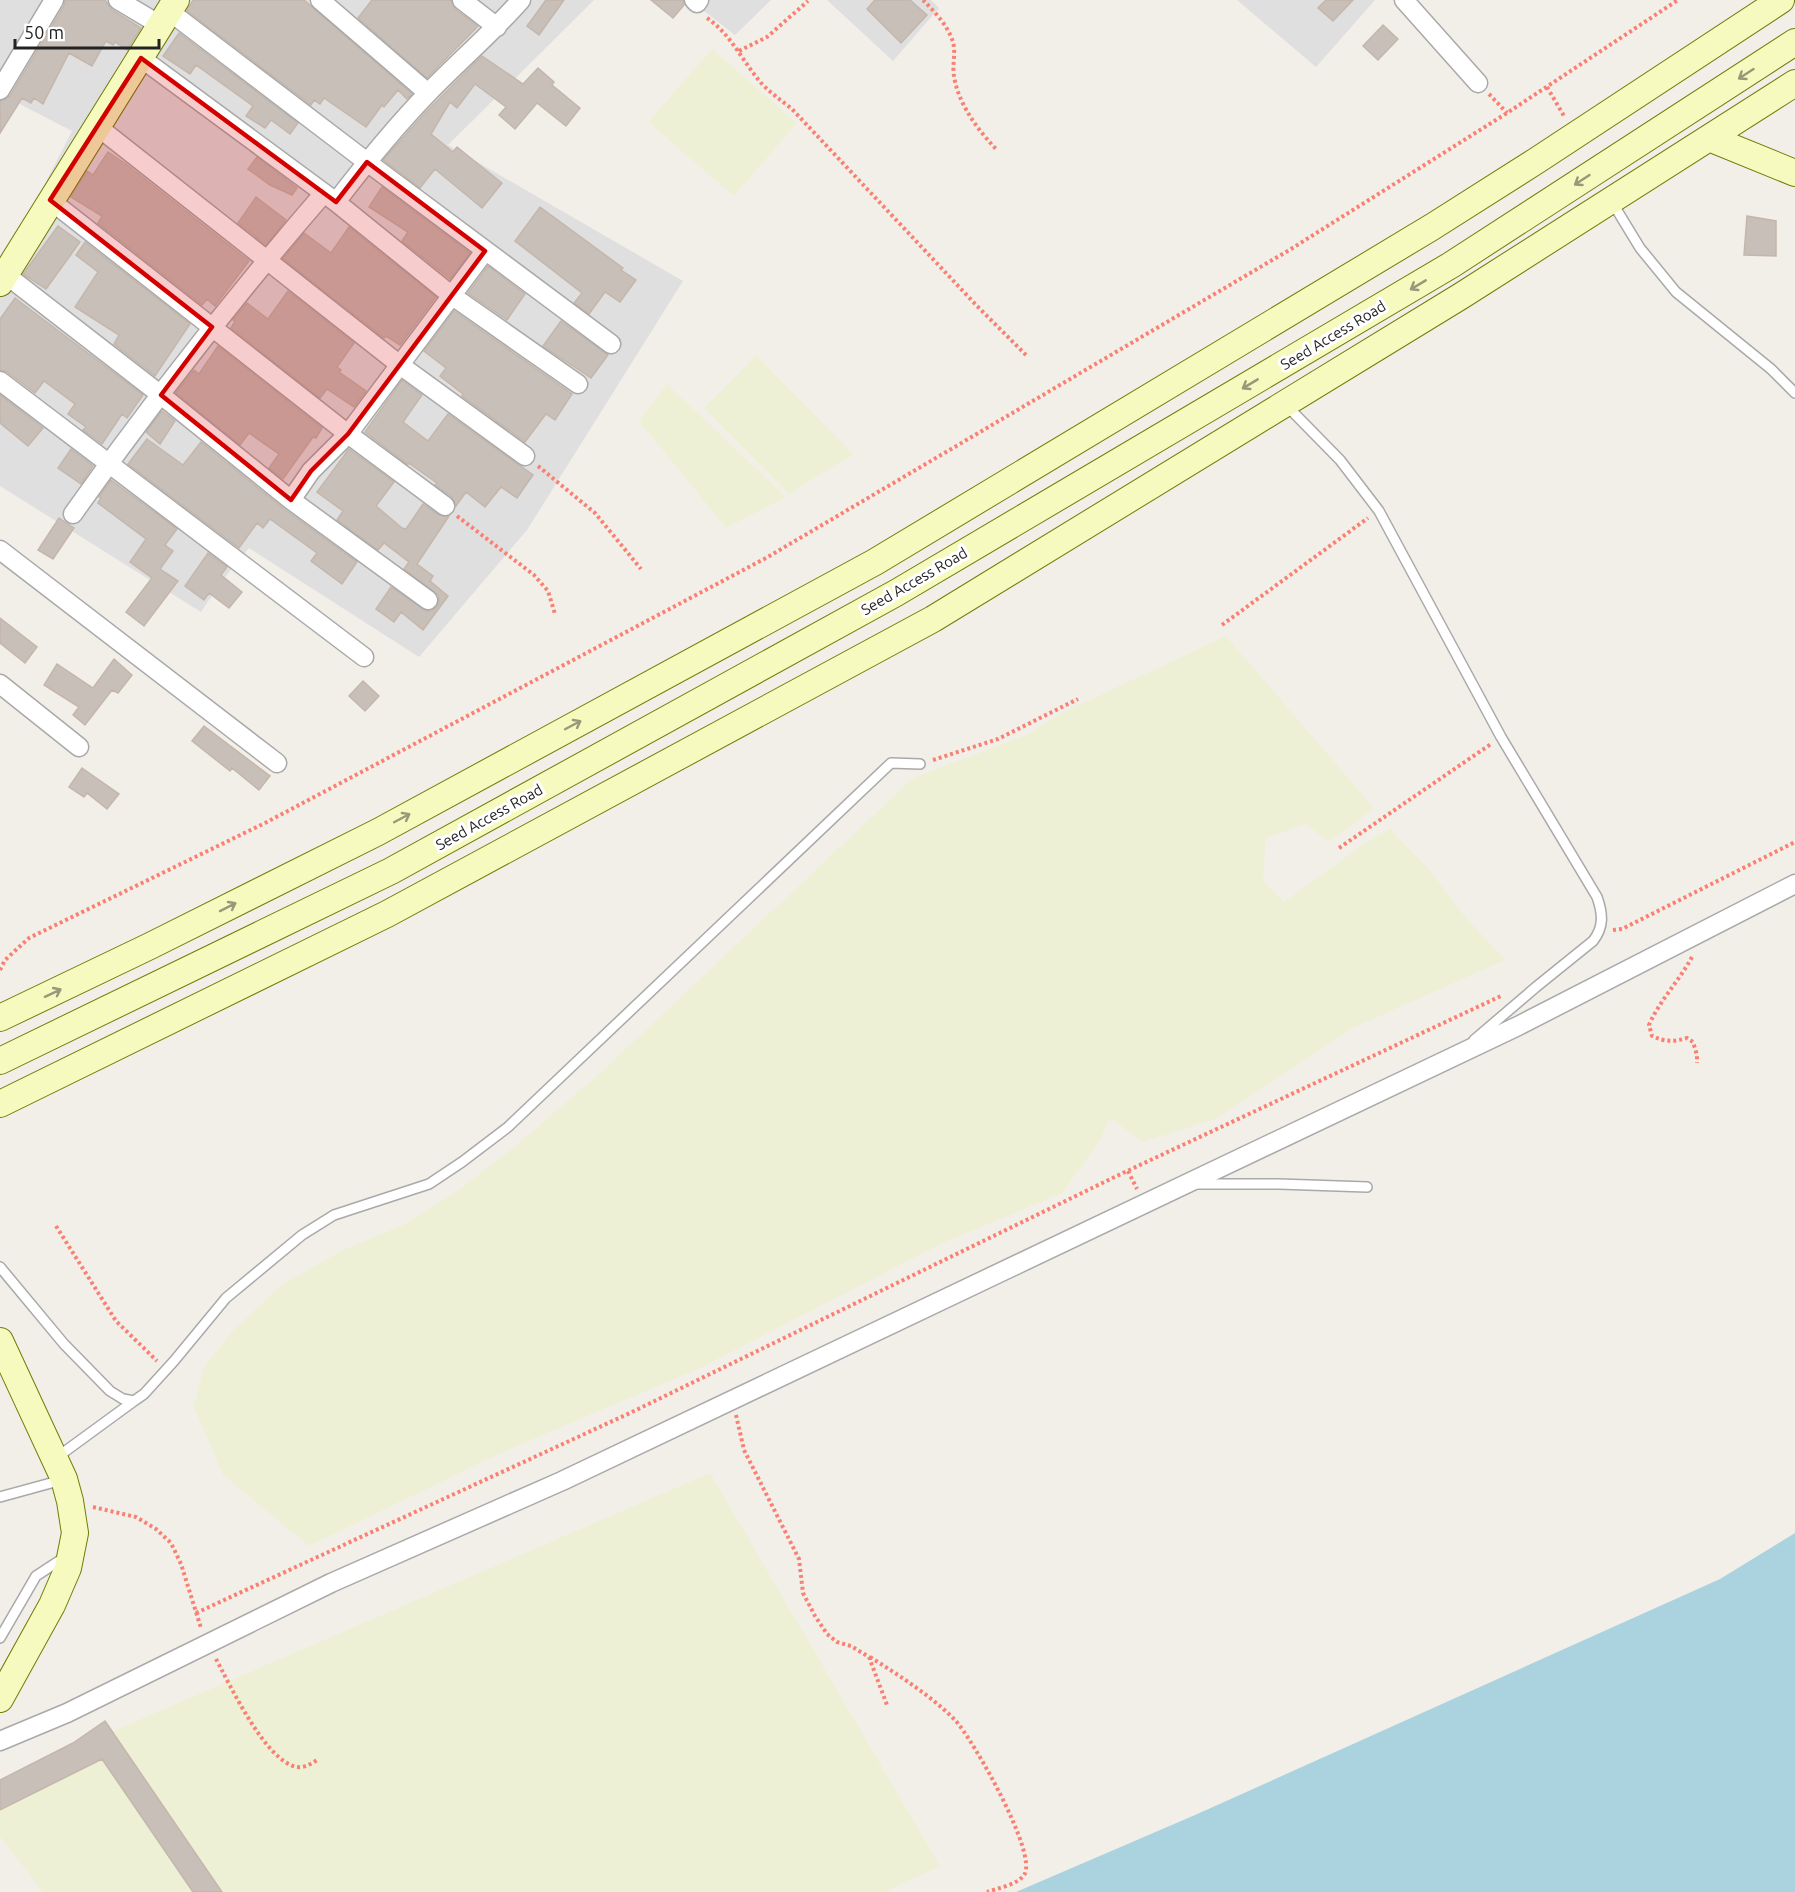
<svg xmlns="http://www.w3.org/2000/svg" width="1795" height="1892" font-family="Ubuntu,sans-serif">
  <style>
    .residential { fill: #e0dfdf }
    .farmland { fill: #eef0d5 }
    .water { fill: #aad3df }
    .building { fill: #c7bfb8; stroke: #c4b6ab; stroke-width: 1.5 }
    .lines { fill: none; stroke-linecap: round; stroke-linejoin: round }
    .lane-casing { stroke: #a9a9a9; stroke-width: 12 }
    .street-casing { stroke: #a9a9a9; stroke-width: 21 }
    .secondary-casing { stroke: #707d05; stroke-width: 28 }
    .path { stroke: #fa8072; stroke-width: 4; stroke-dasharray: 3 3; stroke-linecap: butt }
    .lane { stroke: #fff; stroke-width: 9 }
    .street { stroke: #fff; stroke-width: 18 }
    .secondary { stroke: #f7fabf; stroke-width: 26 }
    .oneway { stroke: #979978 }
    .marked { fill: #d40000; fill-opacity: 0.2; stroke: #d40000; stroke-width: 4.5; stroke-linejoin: round }
    .labels { text-anchor: middle; dominant-baseline: central; stroke-width: 6; stroke-linejoin: round; paint-order: stroke }
    .street-label { font-size: 15px; fill: #222; stroke: #fff }
  </style>
  <rect width="100%" height="100%" fill="#f2efe9"/>
  <path class="residential" d="M0,0H594L448,145L683,281L527,530L419,657L249,548L221,582L201,612L0,486V271L72,131L0,94Z
    M690,0H771L735,35Z
    M827,0H931L939,8L893,61Z
    M1237,0H1375L1316,67Z"/>
  <path class="farmland" d="M712,49L797,123L734,196L648,122Z
    M756,355L853,454L789,494L704,408Z
    M667,384L786,497L726,528L639,421Z
    M1226,636L1374,808L1329,842L1306,824L1266,838L1263,880L1284,902L1365,843L1390,829L1428,868L1461,912L1505,960L1353,1028L1215,1119L1143,1142L1110,1118L1099,1142L1062,1193L945,1242L700,1368L503,1452L309,1546L223,1475L194,1407L203,1369L232,1331L283,1284L343,1250L405,1224L456,1192L513,1148L597,1076L913,778L1026,735L1062,713Z
    M710,1473L940,1866L885,1892H43L0,1837V1780Z"/>
  <path class="water" d="M1795,1533V1892H1016L1195,1815L1720,1579Z"/>
  <path class="building" d="M65,0H105L112,10L141,28L127,50L115,42L113,45L106,41L92,66L69,53L43,104L34,98L31,103L22,98L0,133V101L10,96L64,6Z
    M193,0H304L412,94L407,99L398,90L384,107L382,105L366,127L324,98L320,104L314,100L311,105L187,11Z
    M372,0H451L455,9L478,26L427,78L358,18Z
    M546,0H564L539,35L527,26Z
    M651,0H683L684,5L673,18Z
    M875,0H910L927,15L901,43L867,9Z
    M1326,0H1353L1333,21L1318,8Z
    M1383,25L1398,39L1378,60L1363,46Z
    M179,33L298,123L290,134L271,120L265,128L246,116L253,106L196,65L190,74L163,56Z
    M482,56L523,84L538,68L554,82L552,85L580,108L566,126L537,103L515,129L499,115L506,107L475,84L457,108L450,102L431,134L453,152L457,147L502,183L482,208L435,169L420,188L383,160L425,113Z
    M108,152L126,164L249,261L215,306L207,299L202,305L98,223L102,216L71,197L87,171L93,175Z
    M257,157L297,188L292,195L270,185L248,169Z
    M382,187L470,253L450,279L402,241L408,232L369,207Z
    M256,197L286,220L266,245L238,223Z
    M540,207L623,268L621,270L636,280L620,302L605,292L589,314L574,303L582,293L515,241Z
    M1747,216L1776,221V256L1744,255Z
    M58,226L80,242L46,289L23,274Z
    M349,227L436,297L400,345L386,336L384,338L283,259L304,233L331,253Z
    M85,242L190,324L155,376L114,344L119,335L75,307L98,272L76,255Z
    M488,266L525,294L507,320L468,293Z
    M288,291L354,343L337,367L341,370L339,372L366,391L354,407L327,389L320,398L231,328L235,321L233,320L247,303L268,319Z
    M15,298L143,395L127,418L122,414L102,444L83,430L86,427L68,414L75,404L44,381L35,393L7,372L0,370V319Z
    M454,311L572,394L555,420L546,414L525,442L462,396L463,394L440,376L446,368L424,351Z
    M561,321L608,355L591,378L543,346Z
    M218,346L322,428L316,438L313,437L283,479L269,468L279,454L249,433L240,445L176,393L194,370L199,374Z
    M402,380L422,395L403,422L428,441L448,414L533,475L517,498L501,487L485,507L466,492L456,506L452,497L435,485L437,483L410,464H407L365,432Z
    M0,395L43,428L28,446L0,423Z
    M162,411L175,421L160,444L146,432Z
    M147,439L183,465L201,442L284,509L357,562L342,584L311,561L317,553L270,519L263,528L257,523L239,548L128,464Z
    M71,449L93,466L81,484L58,468Z
    M349,449L394,482L376,506L402,528L406,529L423,504L439,515L449,516L417,564L433,576L430,581L448,596L423,630L401,612L394,622L376,609L391,587L426,611L432,610L437,607L439,602L438,595L404,569L409,562L384,543L378,550L337,520L343,511L317,492Z
    M111,480L177,529L165,545L173,551L160,569L178,581L144,626L126,612L152,578L130,562L146,539L98,503L101,498L99,497Z
    M59,518L74,528L53,559L38,550Z
    M208,553L227,567L221,575L242,592L229,608L209,593L204,600L185,586Z
    M0,618L37,647L25,663L0,643Z
    M114,659L132,675L118,693L112,690L85,725L73,715L79,707L44,685L57,664L93,688Z
    M363,681L379,696L365,711L349,696Z
    M204,726L270,776L259,790L232,768L230,771L192,741Z
    M82,768L119,794L107,809L87,793L84,797L69,787Z
    M105,1721L222,1892H193L102,1759L0,1810V1780L73,1743Z"/>
  <g class="lines">
    <defs>
      <path id="lane" d="M1612,202L1640,248L1676,292L1771,369L1795,393
        M1286,405L1340,460L1379,511L1501,737L1597,897C1603,914 1604,927 1593,941L1536,987L1474,1040
        M1196,1184H1279L1367,1187
        M0,1267L64,1344L110,1391L123,1399L134,1401L144,1394L174,1361L226,1298L302,1235L334,1215L429,1184L462,1162L508,1127L891,763L920,764
        M56,1458L134,1401
        M0,1497L62,1480
        M0,1638L36,1576L65,1557"/>
      <path id="street" d="M118,0L160,25
        M320,0L428,93
        M462,0L497,27
        M694,0L697,3L699,0
        M1404,0L1478,83
        M169,11L367,162L611,344
        M141,58L336,202L451,295L578,384
        M0,90L54,0
        M98,127L400,365L525,456
        M50,200L348,434L445,506
        M336,202C365,164 396,126 429,92C459,61 492,33 521,0
        M5,274L161,395L291,500L311,471L348,434L485,251
        M0,381L364,657
        M291,500L428,600
        M73,514C151,403 235,296 324,193
        M0,550L277,763
        M0,684L79,747
        M0,1741L67,1713L331,1583L562,1481L1518,1026L1795,884"/>
      <path id="secondary" d="M1709,138L1795,173
        M0,283L176,0
        M0,1018L150,946L378,832L875,562L1432,227L1536,161L1781,0
        M0,1061L391,871L896,593L1451,265L1795,42
        M0,1104L387,914L933,619L1461,296L1795,83
        M0,1341L64,1479L70,1501L75,1533L68,1568L52,1605L0,1699"/>
    </defs>
    <use href="#lane" class="lane-casing"/>
    <use href="#street" class="street-casing"/>
    <use href="#secondary" class="secondary-casing"/>
    <path class="path" d="M923,0C935,12 948,26 953,42C956,53 952,65 954,76C958,103 977,129 996,149
      M707,18C732,35 743,63 763,85C772,94 782,101 792,109L977,306L1026,355
      M739,51L767,37L808,1
      M1547,87L1564,116
      M1489,94L1507,113
      M538,466L595,513L641,569
      M457,516L534,575L548,591L555,614
      M1222,625L1368,518
      M933,760L998,739L1078,699
      M1339,848L1491,744
      M1613,930L1622,929L1795,842
      M1692,957C1679,981 1660,1000 1649,1025L1652,1036C1665,1042 1674,1042 1687,1038L1693,1042L1697,1055V1063
      M0,970L5,960L29,938L265,823L766,558L1291,249L1507,113L1678,0
      M1128,1171L1137,1189
      M56,1226L116,1321L157,1361
      M736,1415L744,1450L799,1559L803,1593L815,1616L827,1634L837,1642L851,1646L869,1657L887,1705
      M93,1507L136,1517L156,1529L171,1543L181,1564L201,1628
      M196,1613L630,1413L1125,1172L1501,996
      M870,1657C900,1676 930,1695 955,1720C972,1738 1039,1855 1024,1875C1017,1885 998,1888 987,1892
      M216,1659C230,1685 266,1762 297,1767C305,1768 312,1763 319,1759"/>
    <use href="#lane" class="lane"/>
    <use href="#street" class="street"/>
    <use href="#secondary" class="secondary"/>
  </g>
  <defs><path id="oneway-shaft" d="M-6 0H5M1.5-3L5.5 0L1.5 3" fill="none" stroke-width="1.6" stroke-linecap="round" stroke-linejoin="round" transform="scale(1.5)"/></defs>
  <g class="oneway">
    <use href="#oneway-shaft" transform="translate(1746 74) rotate(147)"/>
    <use href="#oneway-shaft" transform="translate(1582 180) rotate(147)"/>
    <use href="#oneway-shaft" transform="translate(1418 285) rotate(149)"/>
    <use href="#oneway-shaft" transform="translate(1250 384) rotate(149)"/>
    <use href="#oneway-shaft" transform="translate(573 725) rotate(-28)"/>
    <use href="#oneway-shaft" transform="translate(402 818) rotate(-28)"/>
    <use href="#oneway-shaft" transform="translate(228 907) rotate(-27)"/>
    <use href="#oneway-shaft" transform="translate(53 993) rotate(-25)"/>
  </g>
  <path class="marked" d="M141,58L336,202L367,162L485,251L348,434L311,471L291,500L161,395L212,327L50,200Z"/>
  <g class="labels">
    <g class="street-label">
      <text transform="translate(1333 335) rotate(-31)">Seed Access Road</text>
      <text transform="translate(914 581) rotate(-30)">Seed Access Road</text>
      <text transform="translate(489 817) rotate(-29)">Seed Access Road</text>
    </g>
  </g>
  <path d="M15 39v9h144v-9" fill="none" stroke="#222222" stroke-width="3"/>
  <text x="24" y="39" font-size="18" fill="#222222" stroke="#ffffff" stroke-width="4.5" paint-order="stroke">50 m</text>
</svg>
